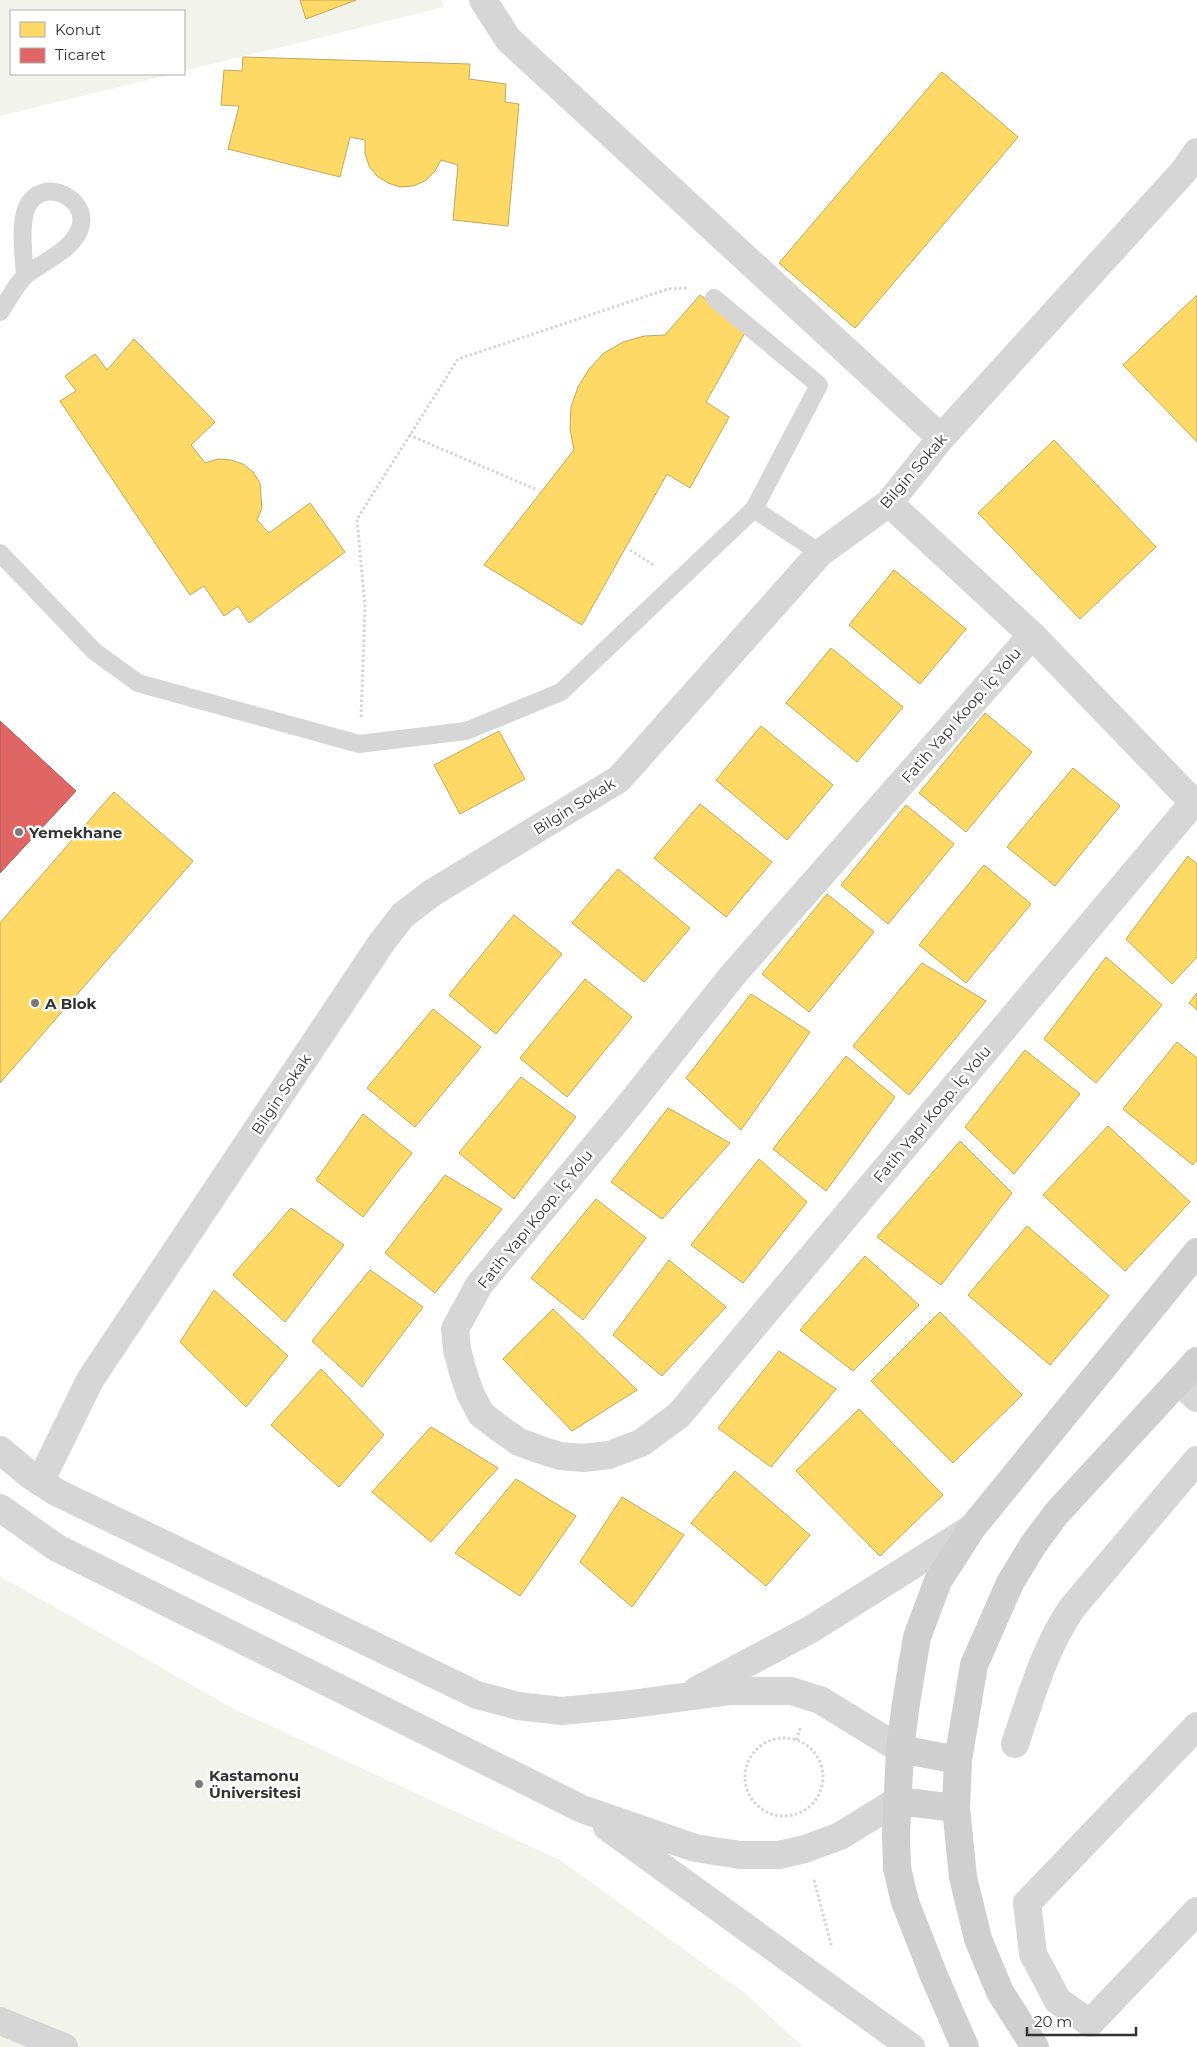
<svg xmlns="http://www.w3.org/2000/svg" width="1197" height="2047" font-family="Montserrat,sans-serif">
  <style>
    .green { fill: #f2f4ec }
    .homes { fill: #ffd966; stroke: #c2a756 }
    .shops { fill: #e06666; stroke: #ac5656 }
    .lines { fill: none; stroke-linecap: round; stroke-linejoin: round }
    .path { stroke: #d5d5d5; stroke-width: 3; stroke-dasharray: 2.5 2.5; stroke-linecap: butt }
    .service { stroke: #d6d6d6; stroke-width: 18 }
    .minor { stroke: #d6d6d6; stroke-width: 28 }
    .tertiary { stroke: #d6d6d6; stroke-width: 28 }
    .secondary { stroke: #cfcfcf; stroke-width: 28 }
    .poi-dot { fill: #7a7a7a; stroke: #fff; stroke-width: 2 }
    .labels { text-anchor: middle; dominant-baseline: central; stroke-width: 5; stroke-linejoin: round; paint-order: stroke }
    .street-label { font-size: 15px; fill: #323232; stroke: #fff }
    .poi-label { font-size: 15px; font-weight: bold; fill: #323232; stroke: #fff; text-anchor: start }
  </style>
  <rect width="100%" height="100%" fill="#fff"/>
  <path class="green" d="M0,0H442L444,7L184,71V11H11V74H173L0,116Z
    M0,1576L234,1709L560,1860L746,1994L803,2047H0Z"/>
  <path class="homes" d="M300,0H356L306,19Z
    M243,57L470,64L469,79L506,84L505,102L519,104L508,226L453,220L458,165L441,160L435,171L425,181L413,186L400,187L388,183L377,176L369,166L365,153V140L350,137L340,177L228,149L239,106L221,105L224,70L242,71Z
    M942,72L1018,137L855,328L779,263Z
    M700,295L747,329L706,402L729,417L690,488L667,474L582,625L484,565L574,450L570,429L571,407L578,387L589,369L604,353L623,342L644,336L665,335Z
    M1197,295V442L1123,365Z
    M134,339L215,422L191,445L205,463L218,459L231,460L243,464L253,472L260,483L262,508L257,520L269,533L310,503L345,552L249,623L238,606L224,616L204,586L190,595L60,401L76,391L65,376L95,354L107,370Z
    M1054,440L1156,547L1080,619L978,513Z
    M894,570L966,629L920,684L849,625Z
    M831,648L903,707L857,762L786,703Z
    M985,713L1032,752L966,832L919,793Z
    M761,726L833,785L787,840L716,780Z
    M499,731L525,779L460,814L434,765Z
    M1073,768L1120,806L1055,886L1007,847Z
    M114,792L193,861L0,1083V923Z
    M700,804L772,862L726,917L654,858Z
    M906,805L954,844L888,924L841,885Z
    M1188,856L1197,864V957L1172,984L1126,939Z
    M984,865L1031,904L966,983L919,945Z
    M618,869L690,928L644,982L572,923Z
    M827,894L874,932L809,1012L762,974Z
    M514,915L562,954L496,1034L449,995Z
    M1106,957L1162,1005L1096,1083L1044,1039Z
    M922,963L986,1001L909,1095L853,1046Z
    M585,979L632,1017L567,1097L520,1058Z
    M1197,993V1010L1189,1003Z
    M751,994L810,1032L741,1130L686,1078Z
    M433,1009L481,1047L415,1127L367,1088Z
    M1177,1042L1197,1058V1160L1193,1165L1123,1109Z
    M1025,1050L1080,1094L1014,1174L965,1127Z
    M846,1056L895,1097L826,1191L773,1149Z
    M521,1077L576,1117L514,1199L459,1153Z
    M668,1108L730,1143L662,1219L611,1182Z
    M363,1114L412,1153L363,1217L316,1180Z
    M1108,1126L1190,1202L1125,1271L1043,1195Z
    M960,1141L1012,1193L941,1285L877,1237Z
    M759,1159L807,1202L743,1283L691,1245Z
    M445,1175L502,1209L435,1293L385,1253Z
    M596,1199L646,1238L583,1320L531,1278Z
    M291,1208L344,1245L285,1322L233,1275Z
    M1027,1226L1109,1296L1050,1365L968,1295Z
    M865,1256L919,1305L853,1371L800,1330Z
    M669,1260L726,1307L662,1376L613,1335Z
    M370,1270L423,1307L362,1387L312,1341Z
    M214,1290L288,1356L246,1407L180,1342Z
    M553,1309L637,1390L572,1431L503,1359Z
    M940,1312L1022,1395L953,1463L871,1381Z
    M779,1351L836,1389L771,1467L718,1428Z
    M321,1369L384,1435L339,1487L271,1425Z
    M859,1409L943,1495L880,1556L796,1471Z
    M431,1427L498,1468L431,1542L372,1492Z
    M735,1471L810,1535L766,1586L691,1523Z
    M516,1479L576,1516L520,1596L455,1553Z
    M622,1497L684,1535L632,1607L580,1562Z"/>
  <path class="shops" d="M0,721L76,791L0,873Z"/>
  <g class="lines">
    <path class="path" d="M409,435L535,489
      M630,550L655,566
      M361,717L365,607L357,519L458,359L668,289L688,288
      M745 1777a39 39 0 1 1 78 0a39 39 0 1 1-78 0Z
      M797,1740L800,1728
      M814,1880L832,1948"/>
    <path class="service" d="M0,312C8,301 16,284 26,275C43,262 70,251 79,231C93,198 41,175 27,207C19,224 24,257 25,276
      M754,509L820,553
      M0,553L94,651L138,683L359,744L466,731L561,692L754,509L819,385L714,298"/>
    <path class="minor" d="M483,0L508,39L523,53L941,438
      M889,503L1032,635L1197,806
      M1032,635L732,976L631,1103L479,1285L455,1329L457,1350L463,1372L470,1393L481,1414L499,1428L519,1442L538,1449L560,1456L584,1458L609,1455L641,1443L679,1415L1193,803
      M1179,1381L1197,1398
      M40,1482L90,1380L382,942L403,915L432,893L619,779L820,553L889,503L941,438L1183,172L1197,152
      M1197,1726L1027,1903L1033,1954L1058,2001L1090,2023L1197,1911
      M1015,1744C1031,1697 1044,1649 1072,1608L1197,1460
      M0,2021L64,2047"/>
    <path class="tertiary" d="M0,1450L30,1475L56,1492L477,1695L518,1706L562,1711L624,1705L729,1691H791L820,1700L900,1749
      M0,1508L57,1548L582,1809L695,1848L740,1855H779L805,1849L840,1836L897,1801
      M697,1690L813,1628L972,1528
      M607,1827L911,2047"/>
    <path class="secondary" d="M900,1749L958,1760
      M897,1801L956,1808
      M965,2047L934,1976L905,1902L897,1868L896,1834L900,1749L906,1703L917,1637L938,1581L972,1528L1197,1252
      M1035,2047L1000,1992L978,1939L963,1877L956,1808L958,1760L974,1665L1010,1583L1033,1545L1056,1514L1197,1361"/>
  </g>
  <g class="poi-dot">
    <circle cx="19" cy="832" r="5"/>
    <circle cx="35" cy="1003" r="5"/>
    <circle cx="199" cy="1784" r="5"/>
  </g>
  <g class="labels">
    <g class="street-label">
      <text transform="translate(913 471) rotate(-49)">Bilgin Sokak</text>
      <text transform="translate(961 715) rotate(-49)">Fatih Yapı Koop. İç Yolu</text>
      <text transform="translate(574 806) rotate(-32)">Bilgin Sokak</text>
      <text transform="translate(281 1094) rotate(-56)">Bilgin Sokak</text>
      <text transform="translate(932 1114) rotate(-50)">Fatih Yapı Koop. İç Yolu</text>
      <text transform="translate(535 1219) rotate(-51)">Fatih Yapı Koop. İç Yolu</text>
    </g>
    <g class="poi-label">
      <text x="29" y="832">Yemekhane</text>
      <text x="45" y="1003">A Blok</text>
      <text x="209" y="1775">Kastamonu<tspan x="209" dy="17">Üniversitesi</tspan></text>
    </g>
  </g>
  <rect x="10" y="10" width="175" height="65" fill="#ffffff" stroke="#adadad"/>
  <rect x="20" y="22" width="25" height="15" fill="#ffd966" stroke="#adadad"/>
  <text x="55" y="35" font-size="15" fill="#323232">Konut</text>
  <rect x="20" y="48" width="25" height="15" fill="#e06666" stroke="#adadad"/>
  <text x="55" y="60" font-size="15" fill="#323232">Ticaret</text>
  <path d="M1027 2027v8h109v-8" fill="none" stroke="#323232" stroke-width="2.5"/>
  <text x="1034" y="2027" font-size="15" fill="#323232" stroke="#ffffff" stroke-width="4" paint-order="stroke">20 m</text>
</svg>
